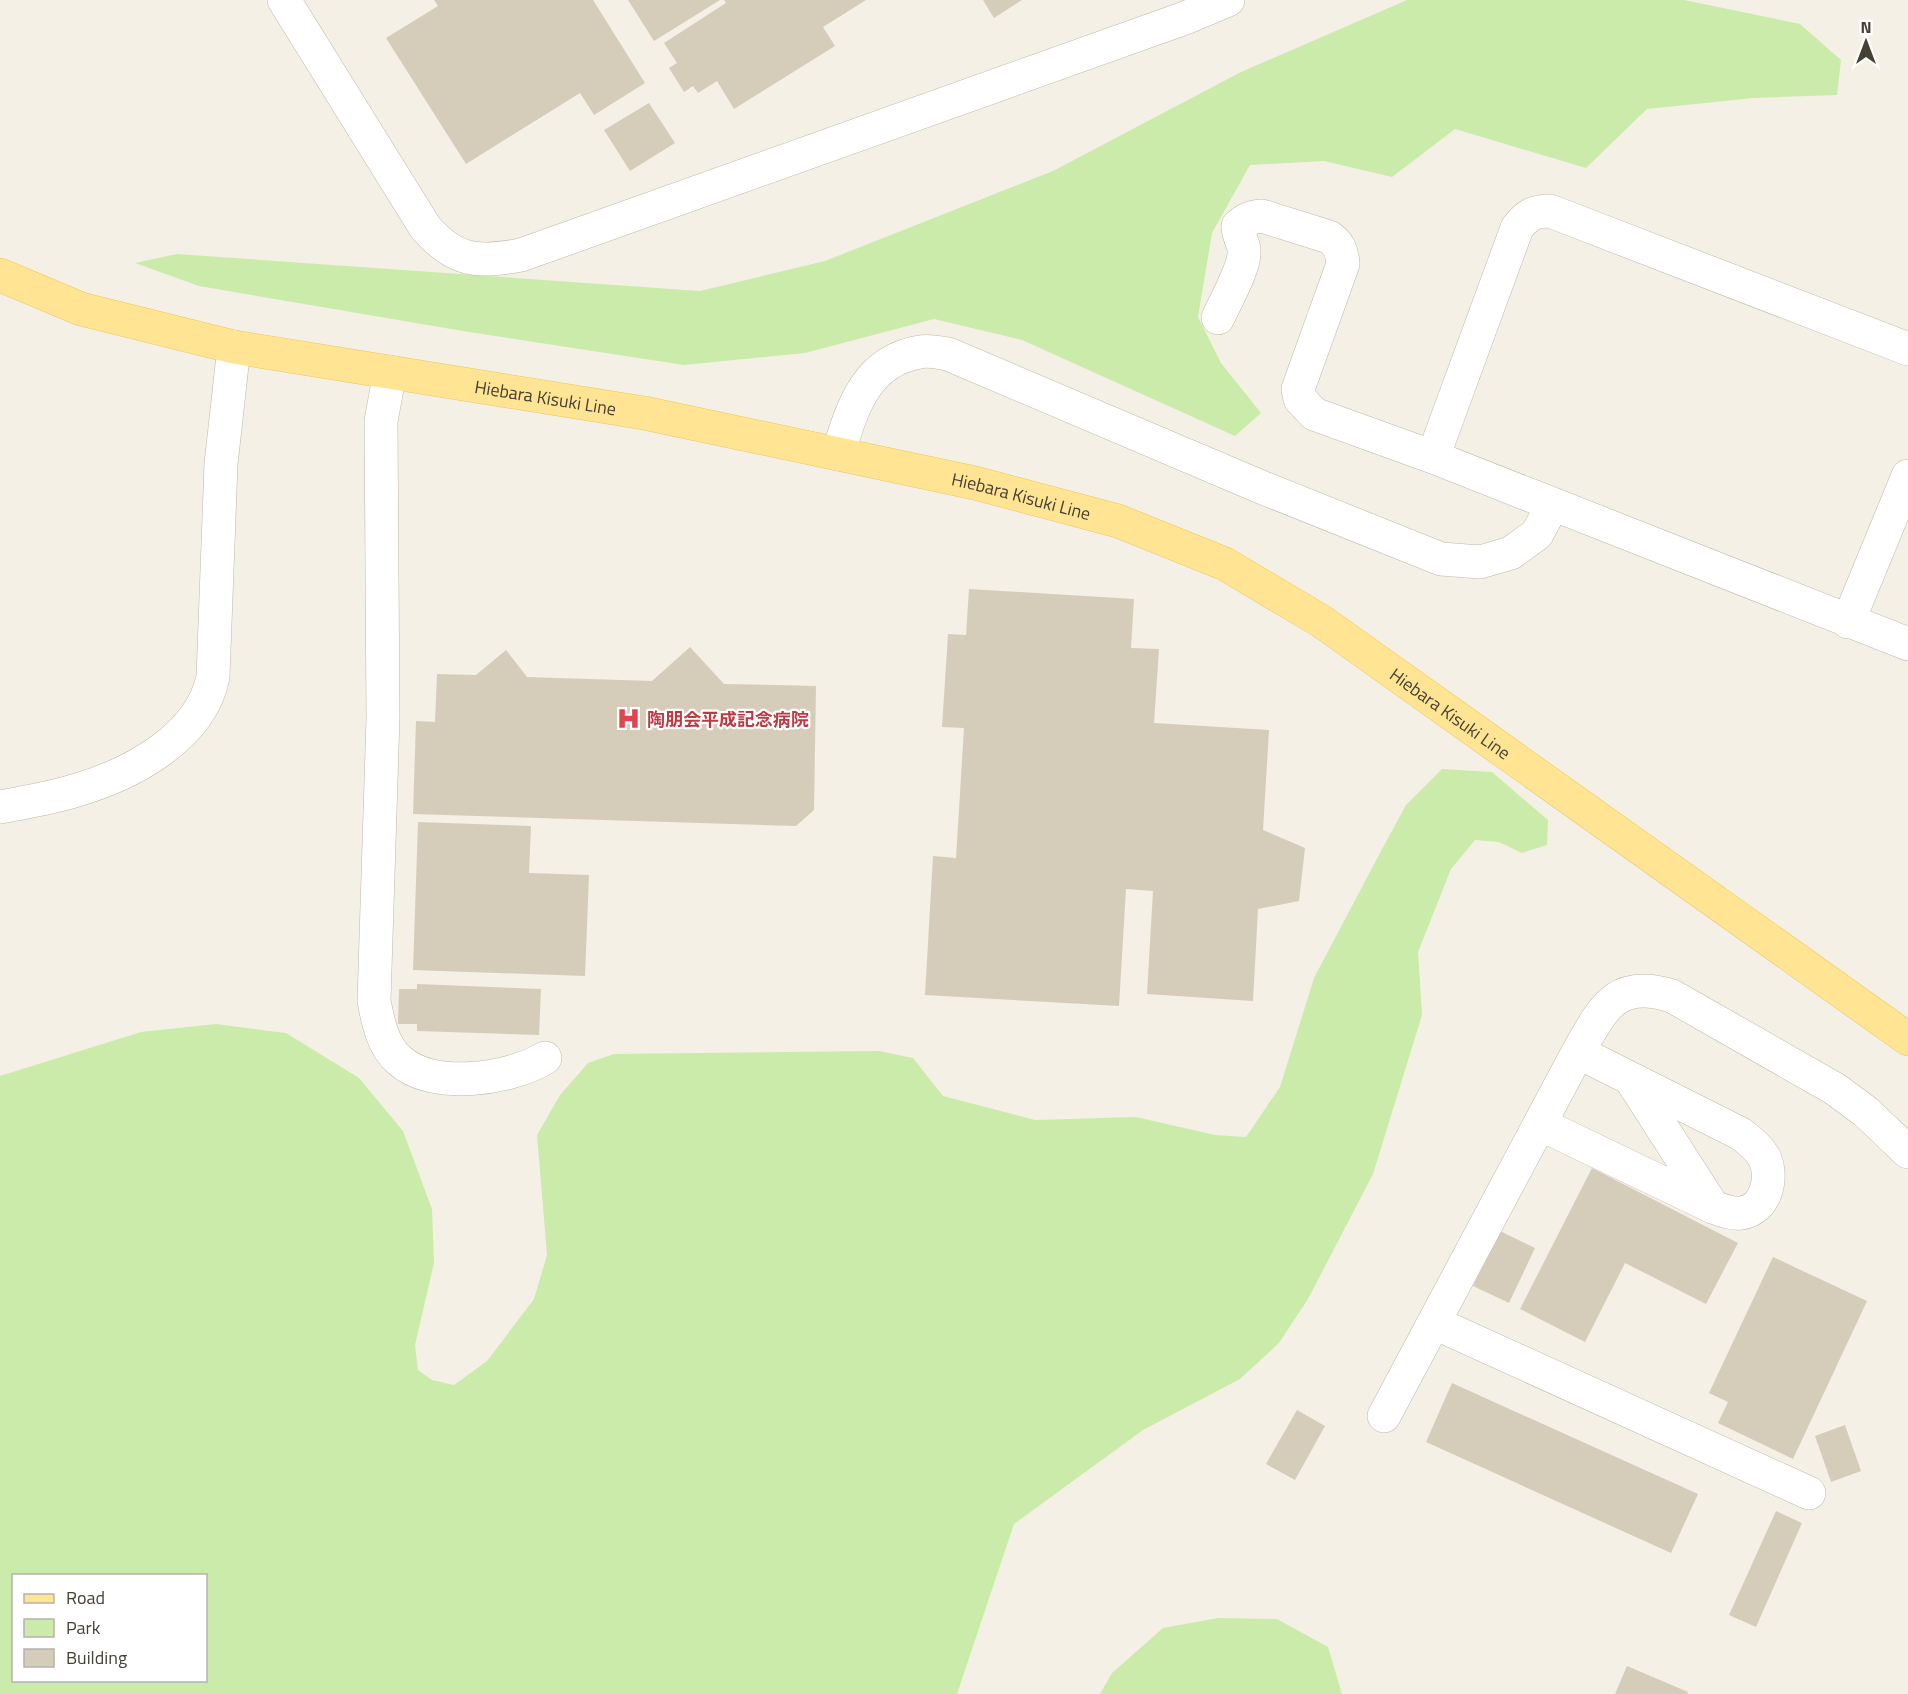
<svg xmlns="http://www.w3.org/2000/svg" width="1908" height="1694" font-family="'Titillium Web','Noto Sans JP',sans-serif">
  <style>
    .green { fill: #cbebab; fill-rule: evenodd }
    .building { fill: #d6ccba }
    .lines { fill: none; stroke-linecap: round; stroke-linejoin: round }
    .minor-casing { stroke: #c0b8a7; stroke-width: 34 }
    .major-casing { stroke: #ebc65c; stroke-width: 34 }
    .minor { stroke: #fff; stroke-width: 33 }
    .major { stroke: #ffe593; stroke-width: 33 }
    .labels { text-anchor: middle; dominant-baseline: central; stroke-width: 4.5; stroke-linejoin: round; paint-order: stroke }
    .street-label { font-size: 18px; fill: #474034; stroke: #fff }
    .health-label { font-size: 18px; font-weight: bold; fill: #be3a42; stroke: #fff; text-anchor: start }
  </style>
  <rect width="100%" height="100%" fill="#f4f0e5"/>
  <path class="green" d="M1407,0H1684L1800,24L1841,60L1837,95L1753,98L1647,109L1586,168L1455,129L1392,177L1324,161L1250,165L1212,233L1198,317L1221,363L1261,413L1235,436L1022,340L934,319L805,353L684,365L463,331L199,286L135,263L177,254L700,291L825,261L1053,171L1241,72Z
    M1442,769L1492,772L1548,820L1547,845L1522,853L1499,842L1475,840L1451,869L1418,952L1422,1015L1373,1174L1308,1299L1279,1343L1240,1379L1143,1430L1014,1524L957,1694H0V1076L141,1032L216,1024L286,1033L359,1078L403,1131L432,1209L434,1263L415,1345L418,1370L432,1380L454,1385L487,1361L534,1299L547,1255L537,1135L560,1095L588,1063L614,1054L879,1051L913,1058L943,1096L1035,1120L1136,1117L1215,1135L1246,1137L1280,1087L1314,978L1381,851L1406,805ZM14,1576H206V1680H14Z
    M1218,1618L1277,1619L1328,1647L1342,1694H1100L1112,1673L1163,1628Z"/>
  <path class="building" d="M434,0H593L645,83L594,115L580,93L466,164L386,38L438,6Z
    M628,0H720L654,41Z
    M724,0H866L823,27L835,46L734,109L717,81L698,93L693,86L684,92L669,68L677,63L664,43L726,3Z
    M983,0H1022L994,18Z
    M649,103L675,143L630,171L604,130Z
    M969,589L1134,599L1131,648L1159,649L1154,723L1269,730L1263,830L1305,848L1299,901L1258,909L1253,1001L1147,994L1153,891L1126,889L1119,1006L925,995L933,856L956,858L964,728L942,727L948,634L966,635Z
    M690,647L724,684L816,686L814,810L796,826L413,814L416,721L435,722L437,674L476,675L506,650L527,677L652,681Z
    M418,822L531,826L529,873L589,875L585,976L413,970Z
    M417,984L541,989L539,1035L417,1031V1024H398L399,989H417Z
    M1592,1168L1738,1243L1706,1304L1625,1263L1585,1342L1520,1309Z
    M1500,1231L1535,1248L1509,1303L1473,1286Z
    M1773,1257L1867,1301L1793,1459L1718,1423L1728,1402L1709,1393Z
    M1452,1383L1698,1494L1671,1553L1426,1442Z
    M1297,1410L1325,1426L1295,1480L1266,1464Z
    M1845,1425L1861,1471L1831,1482L1815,1436Z
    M1776,1511L1802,1523L1756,1627L1729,1615Z
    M1627,1666L1688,1692L1687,1694H1615Z"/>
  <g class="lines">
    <defs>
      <path id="minor" d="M284,0L425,227C455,262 477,263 521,255L1185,18L1228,0
        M1218,318C1225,302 1244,269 1244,253C1245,244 1238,237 1238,226C1246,219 1251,217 1262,216L1329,237C1339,244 1342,251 1343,264L1298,389L1300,399L1314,414L1433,457L1908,644
        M390,372L381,421L383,718L374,1001C378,1021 382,1045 399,1060C432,1091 510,1079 545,1058
        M838,454C852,409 865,361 920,352C929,350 940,353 948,354L1261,487L1441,559L1480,562L1511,553L1537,534L1553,504
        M1433,457L1517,228C1527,215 1534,211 1550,211L1908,349
        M1848,622L1908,476
        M0,807C26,802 52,798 77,790C132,774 201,737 213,677L221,464L234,347
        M1632,1081L1713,1207
        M1540,1124L1713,1207C1722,1210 1731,1214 1741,1213C1766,1210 1774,1177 1764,1157C1759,1148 1749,1140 1741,1134L1578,1052
        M1435,1323L1809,1493
        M1384,1416L1578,1052C1603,1009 1615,978 1672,996L1835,1089L1866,1112L1908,1152"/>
      <g id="major">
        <path id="s1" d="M0,275L81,309L234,347L644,413L975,483L1118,521L1225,564L1321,621L1908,1039"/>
      </g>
    </defs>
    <use href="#minor" class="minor-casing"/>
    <use href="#major" class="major-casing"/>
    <use href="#minor" class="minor"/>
    <use href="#major" class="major"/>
  </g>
  <defs>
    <symbol id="hospital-bare" viewBox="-9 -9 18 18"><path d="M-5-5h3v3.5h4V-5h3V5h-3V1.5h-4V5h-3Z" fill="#e0444e" stroke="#fff" stroke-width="2.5" paint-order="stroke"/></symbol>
  </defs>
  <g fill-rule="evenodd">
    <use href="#hospital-bare" x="612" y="702" width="33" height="33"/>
  </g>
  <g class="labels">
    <g class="street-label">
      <text stroke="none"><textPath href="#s1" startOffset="561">Hiebara Kisuki Line</textPath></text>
      <text stroke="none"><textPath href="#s1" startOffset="1047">Hiebara Kisuki Line</textPath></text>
      <text stroke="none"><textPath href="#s1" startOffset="1533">Hiebara Kisuki Line</textPath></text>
    </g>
    <g class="health-label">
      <text x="647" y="719">陶朋会平成記念病院</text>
    </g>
  </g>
  <rect x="12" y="1574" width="195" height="108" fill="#ffffff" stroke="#b5b3ae" stroke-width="1.5"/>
  <rect x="24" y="1594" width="30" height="9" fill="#ffe593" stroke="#b5b3ae" stroke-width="1.5"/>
  <text x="66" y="1604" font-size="18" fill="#474034">Road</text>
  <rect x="24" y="1619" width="30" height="18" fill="#cbebab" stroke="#b5b3ae" stroke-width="1.5"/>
  <text x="66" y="1634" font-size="18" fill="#474034">Park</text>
  <rect x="24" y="1649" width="30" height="18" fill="#d6ccba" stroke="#b5b3ae" stroke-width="1.5"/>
  <text x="66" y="1664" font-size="18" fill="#474034">Building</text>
  <g transform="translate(1866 42)" stroke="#ffffff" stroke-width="4.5" paint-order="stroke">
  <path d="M0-4.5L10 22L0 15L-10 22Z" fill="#474034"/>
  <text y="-9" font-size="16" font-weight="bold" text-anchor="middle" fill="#474034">N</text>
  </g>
</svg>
